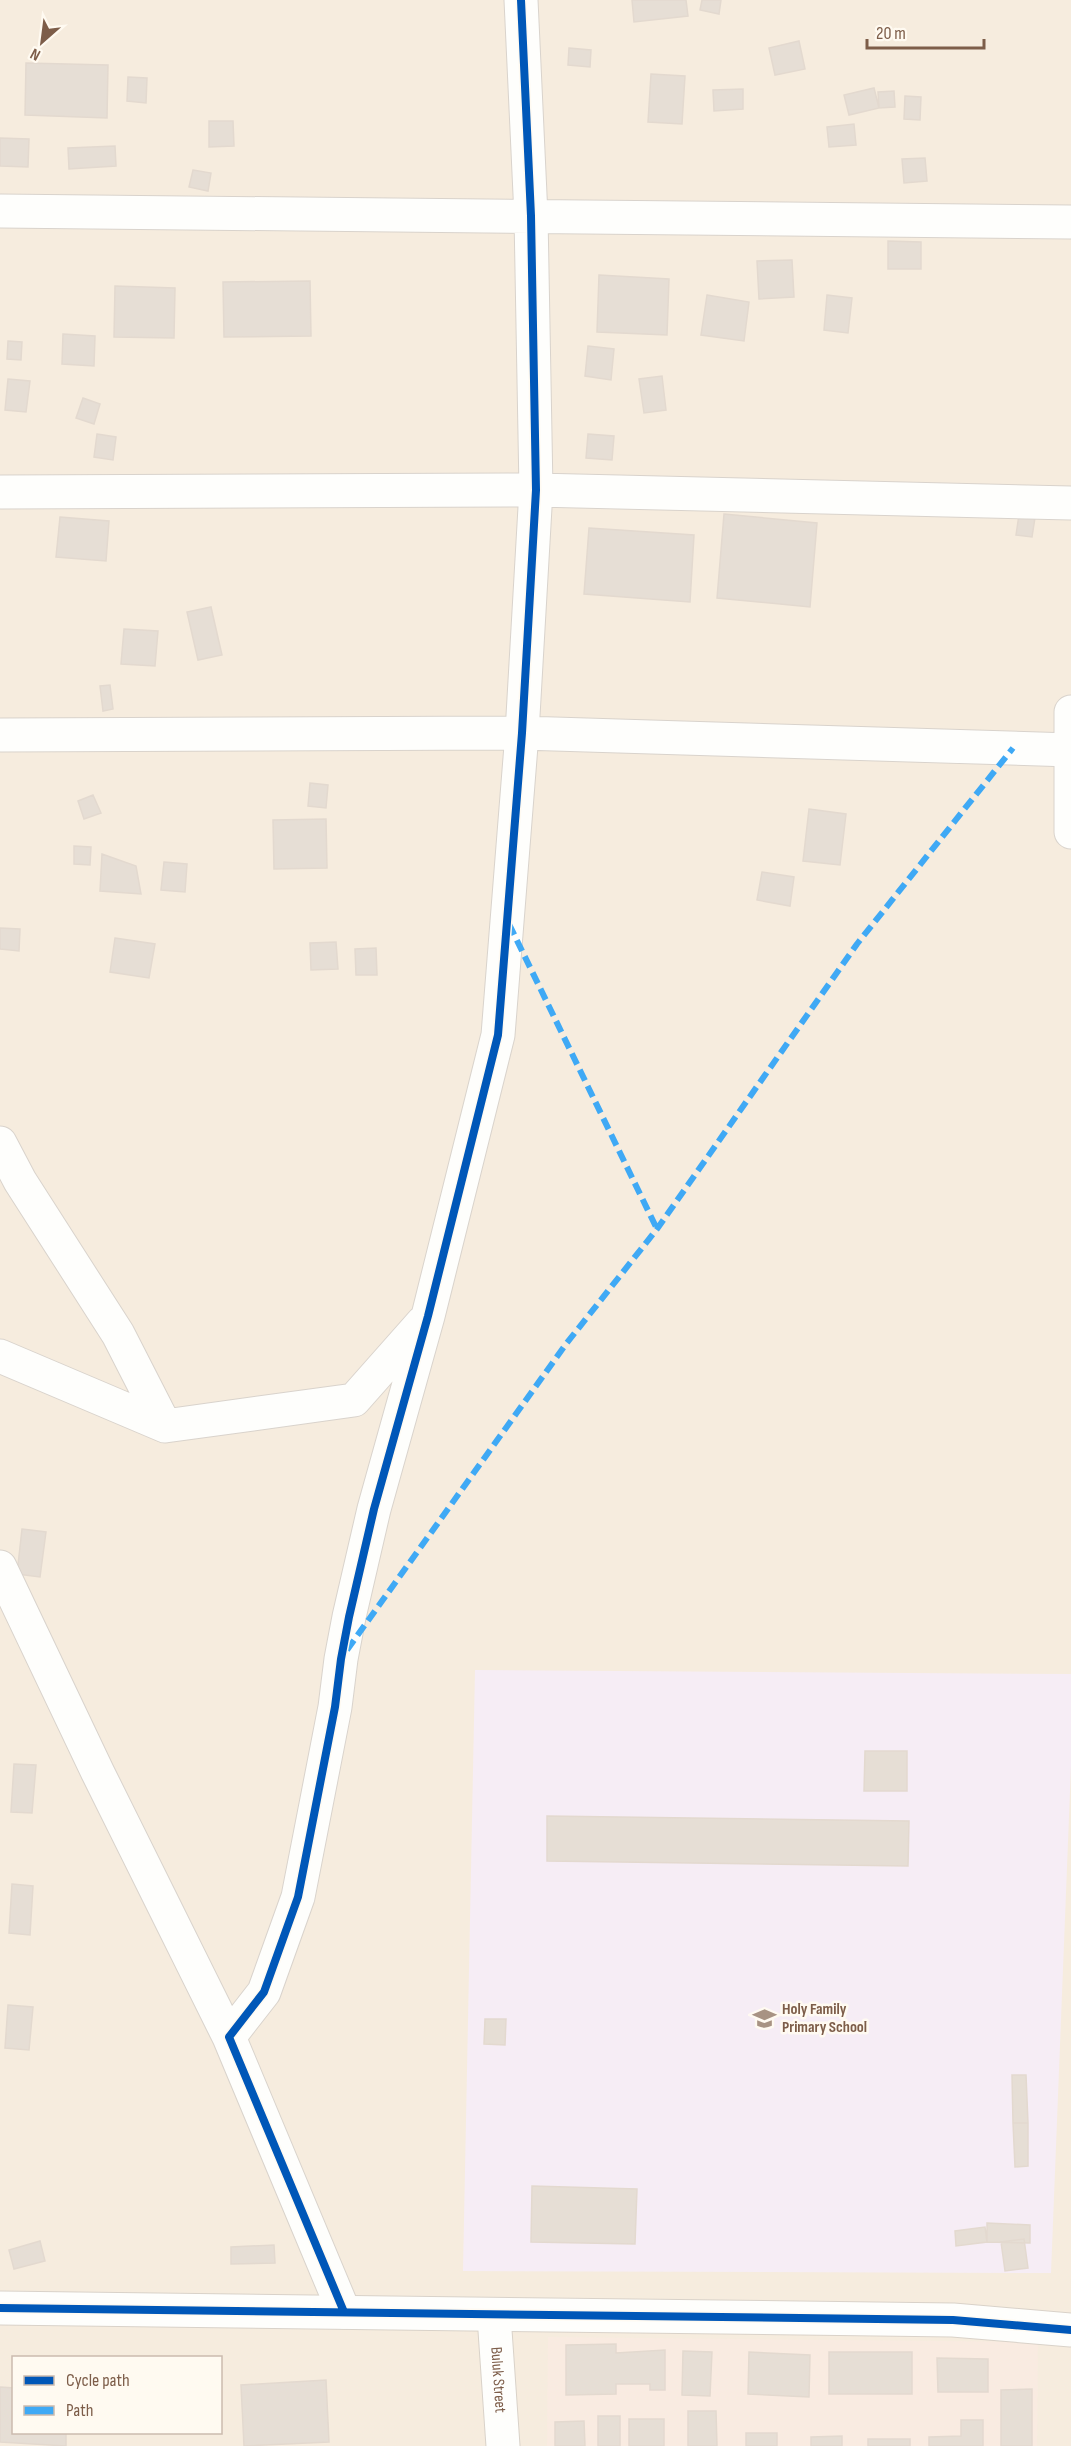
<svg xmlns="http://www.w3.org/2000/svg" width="1071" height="2446" font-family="'Sofia Sans Condensed',sans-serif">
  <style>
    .residential { fill: #f6ecde; fill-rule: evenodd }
    .commercial { fill: #f9ebe1 }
    .education { fill: #f6edf5 }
    .building { fill: #e6ded5; stroke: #e3d9cf; stroke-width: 1.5 }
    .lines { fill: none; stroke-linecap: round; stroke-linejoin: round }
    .street-casing { stroke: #d9d3cc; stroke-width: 35 }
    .secondary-casing { stroke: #d9d2c9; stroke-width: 35 }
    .street { stroke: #fefefc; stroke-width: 33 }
    .secondary { stroke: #fefefc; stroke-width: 33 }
    .quiet { stroke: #3fa9f5; stroke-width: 6; stroke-dasharray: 12 6; stroke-linecap: butt }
    .cycleway-casing { stroke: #fffaf1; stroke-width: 11 }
    .cycleway { stroke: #0057b8; stroke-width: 8 }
    .labels { text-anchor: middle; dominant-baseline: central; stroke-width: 5; stroke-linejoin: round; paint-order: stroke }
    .poi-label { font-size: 16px; font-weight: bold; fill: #7d5d49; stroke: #fffaf1; text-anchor: start }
    .street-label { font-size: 16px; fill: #7d5d49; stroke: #fffaf1 }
  </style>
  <rect width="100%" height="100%" fill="#f9f6ee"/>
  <path class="residential" d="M0,0H1071V2446H0ZM14,2358H220V2432H14Z"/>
  <path class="commercial" d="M548,2337L1038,2342L1037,2446H547Z"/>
  <path class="education" d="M475,1670L1071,1674V1766L1051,2273L463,2271Z"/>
  <path class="building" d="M632,0H686L688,16L634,22Z
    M702,0H721L719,14L700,10Z
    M799,41L805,69L775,75L769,48Z
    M569,48L591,50L590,67L568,65Z
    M26,63L108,65L107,118L25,115Z
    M651,74L685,76L682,124L648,122Z
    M128,77L147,78L146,103L127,101Z
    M874,88L879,108L849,115L844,95Z
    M743,89V109L714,111L713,90Z
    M894,91L895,107L879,108L878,92Z
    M905,96L921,97L920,120L904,119Z
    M209,121H233L234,146L209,147Z
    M854,124L856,145L829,147L827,127Z
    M0,138L29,139L28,167L0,166Z
    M115,146L116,166L69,169L68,148Z
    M925,158L927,181L904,183L902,159Z
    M193,170L211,173L208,191L189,187Z
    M888,241L921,242V269H888Z
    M792,260L794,297L759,299L757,261Z
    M599,275L669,279L667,335L597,332Z
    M310,281L311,336L224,337L223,282Z
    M115,286L175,288L174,338L114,337Z
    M707,295L749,302L744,341L701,335Z
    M827,295L852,298L848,333L824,330Z
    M63,334L95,336L94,366L62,364Z
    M8,341L22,342L21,360L7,359Z
    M588,346L614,349L611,380L585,376Z
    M662,376L666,410L644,413L639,379Z
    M8,379L30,381L26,412L5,410Z
    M83,398L100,404L94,424L76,418Z
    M97,434L116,437L113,460L94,457Z
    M588,434L614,436L612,460L586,458Z
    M1020,508L1036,511L1032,537L1016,535Z
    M724,514L817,523L810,607L717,598Z
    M60,517L109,521L106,561L56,557Z
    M589,528L694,535L690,602L584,594Z
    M211,607L222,655L198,660L187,612Z
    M124,629L158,631L155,666L121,664Z
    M110,685L113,709L103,711L100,686Z
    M310,783L328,785L326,808L308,806Z
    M93,795L101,813L84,819L78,801Z
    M809,809L846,814L840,865L803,861Z
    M326,819L327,868L274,869L273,820Z
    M74,846L91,847L90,865L74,864Z
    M102,854L136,866L141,894L100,891Z
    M164,862L187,864L185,892L161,890Z
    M762,872L794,877L790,906L757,900Z
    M0,928L20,929L19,951L0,949Z
    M115,938L155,944L149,978L110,972Z
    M336,942L338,969L311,970L310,943Z
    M376,948L377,975H356L355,949Z
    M22,1529L46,1532L40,1577L17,1574Z
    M865,1751H907V1791H864Z
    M14,1764L36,1765L32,1813L11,1812Z
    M547,1816L909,1821L908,1866L547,1861Z
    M12,1884L33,1886L30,1935L9,1933Z
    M8,2005L33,2007L29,2050L5,2048Z
    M485,2019H506L505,2045L484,2044Z
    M1012,2075H1026L1028,2123H1013Z
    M1013,2123H1028V2166L1015,2167Z
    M532,2186L637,2189L635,2244L531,2242Z
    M987,2223L1030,2225V2243L987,2242Z
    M985,2227L987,2242L956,2246L955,2231Z
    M1024,2239L1028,2268L1005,2271L1001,2242Z
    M40,2241L45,2261L14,2269L9,2250Z
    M274,2245L275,2263L231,2264V2247Z
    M616,2344V2353L665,2350V2390H650V2384H616V2394L566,2395V2345Z
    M683,2351L712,2352L710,2396L682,2395Z
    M749,2352L810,2355L809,2397L748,2394Z
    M829,2352H912V2394H829Z
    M937,2358L988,2359V2392H938Z
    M326,2380L329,2442L244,2446L241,2385Z
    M0,2387L14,2388V2432H66V2446L0,2442Z
    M1032,2389V2446H1001V2390Z
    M688,2411H716L717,2446H688Z
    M598,2416H620V2446H598Z
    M629,2419H664V2446H629Z
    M961,2420H983V2446H929V2437L961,2436Z
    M584,2421L585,2446H555V2422Z
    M746,2433H777V2446H746Z
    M842,2436V2446H811V2437Z
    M868,2439H910V2446H868Z"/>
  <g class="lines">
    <defs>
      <path id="street" d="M0,211L1071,222
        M0,492L536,490L1071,503
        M1071,712V832
        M0,735L522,733L1071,750
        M0,1143L20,1181L118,1334L165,1426L354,1400L423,1322
        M0,1356L165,1426
        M0,1567L98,1773L229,2037
        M344,2312L229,2037L264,1992L298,1897L335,1707L341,1659L349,1617L374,1509L428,1316L498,1035L522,733L536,490L531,216L521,0"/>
      <g id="secondary">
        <path d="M0,2308L953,2320L1071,2330"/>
        <path id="s1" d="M494,2316L503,2446"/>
      </g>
    </defs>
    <use href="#street" class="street-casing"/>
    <use href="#secondary" class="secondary-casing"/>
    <use href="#street" class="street"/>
    <use href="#secondary" class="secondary"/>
    <path class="quiet" d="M509,924L657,1229
      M347,1650L566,1344L657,1229L857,944L1013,748"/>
    <defs>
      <path id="cycleway" d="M0,2308L953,2320L1071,2330
        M344,2312L229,2037L264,1992L298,1897L335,1707L341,1659L349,1617L374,1509L428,1316L498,1035L522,733L536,490L531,216L521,0"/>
    </defs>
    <use href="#cycleway" class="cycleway-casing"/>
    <use href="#cycleway" class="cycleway"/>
  </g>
  <defs>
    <symbol id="school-bare" viewBox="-9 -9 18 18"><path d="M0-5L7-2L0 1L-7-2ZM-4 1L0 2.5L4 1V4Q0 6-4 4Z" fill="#a89383" stroke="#fffaf1" stroke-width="2.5" paint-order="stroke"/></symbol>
  </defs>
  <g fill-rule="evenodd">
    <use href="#school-bare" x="748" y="2002" width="33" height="33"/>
  </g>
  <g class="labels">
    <g class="poi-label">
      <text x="782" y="2009">Holy Family<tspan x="782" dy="18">Primary School</tspan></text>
    </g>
    <g class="street-label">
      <text stroke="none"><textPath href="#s1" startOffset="64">Buluk Street</textPath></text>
    </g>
  </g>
  <rect x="12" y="2356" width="210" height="78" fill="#fffaf1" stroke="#cbbbae" stroke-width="1.5"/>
  <rect x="24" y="2376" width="30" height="9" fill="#0057b8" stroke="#cbbbae" stroke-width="1.5"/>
  <text x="66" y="2386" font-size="18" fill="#7d5d49">Cycle path</text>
  <rect x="24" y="2406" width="30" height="9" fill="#3fa9f5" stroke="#cbbbae" stroke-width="1.5"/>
  <text x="66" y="2416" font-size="18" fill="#7d5d49">Path</text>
  <g transform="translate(42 42) rotate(208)" stroke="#fffaf1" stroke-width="4.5" paint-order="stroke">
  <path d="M0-4.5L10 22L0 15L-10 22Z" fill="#7d5d49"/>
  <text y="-9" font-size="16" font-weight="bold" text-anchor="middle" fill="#7d5d49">N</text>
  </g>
  <path d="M867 39v9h117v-9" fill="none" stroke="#7d5d49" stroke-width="3"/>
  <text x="876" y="39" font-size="18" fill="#7d5d49" stroke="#fffaf1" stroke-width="4.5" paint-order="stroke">20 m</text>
</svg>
